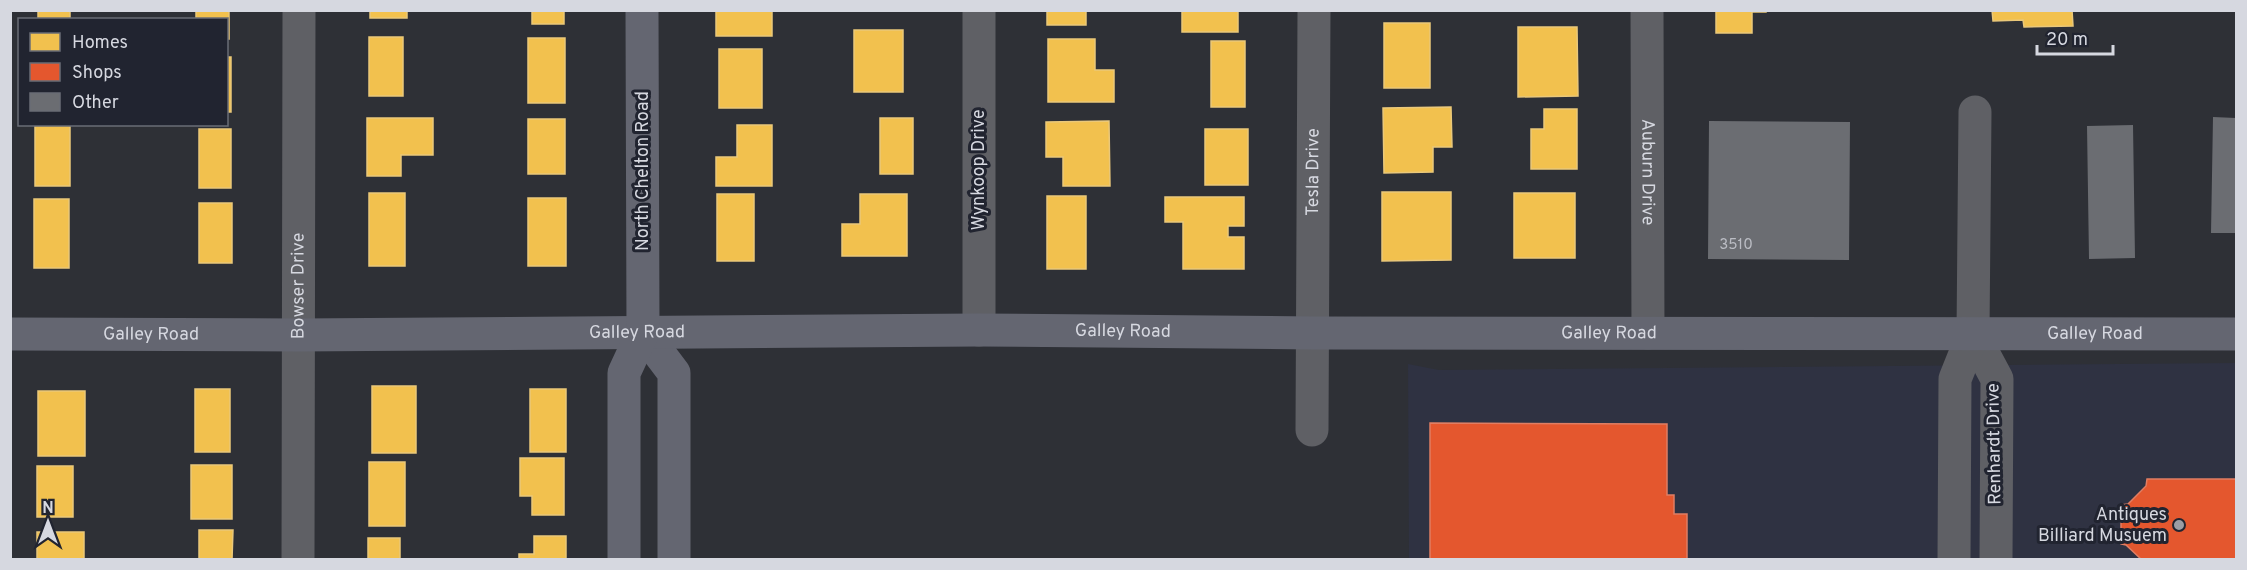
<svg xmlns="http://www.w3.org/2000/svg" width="2247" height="570" font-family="Overpass,sans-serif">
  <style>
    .built { fill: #2f3242 }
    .homes { fill: #f2c14e; stroke: #eac87a; stroke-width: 1.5 }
    .shops { fill: #e4572e; stroke: #e07e63; stroke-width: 1.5 }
    .building { fill: #6b6d72 }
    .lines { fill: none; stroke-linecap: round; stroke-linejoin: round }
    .minor { stroke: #5f6065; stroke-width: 33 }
    .major { stroke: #646671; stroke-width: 33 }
    .poi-dot { fill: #9b9da4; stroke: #212430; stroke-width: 2 }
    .labels { text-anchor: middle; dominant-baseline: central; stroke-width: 6; stroke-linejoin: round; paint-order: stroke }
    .number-label { font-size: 15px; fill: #bbbdc4 }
    .street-label { font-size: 18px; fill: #d6d8e0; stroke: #212430 }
    .poi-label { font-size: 18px; fill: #d6d8e0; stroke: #212430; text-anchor: end }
  </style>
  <rect width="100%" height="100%" fill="#2e3036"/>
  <path class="built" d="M2236,363V559H1409L1408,364L1439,370Z"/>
  <path class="homes" d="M38,10H70V20H38Z
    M196,10H229V39H226V20H196Z
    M370,10H407V18H370Z
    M532,10H564V24H532Z
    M716,10H772V36H716Z
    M1047,10H1086V25H1047Z
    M1182,10H1238V32H1182Z
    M1716,10H1766V12H1752V33H1716Z
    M1992,10H2072L2073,26L2024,27L2023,20L1993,21Z
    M1384,23H1430V88H1384Z
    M1518,27H1577L1578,96L1518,97Z
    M854,30H903V92H854Z
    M369,37H403V96H369Z
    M528,38H565V103H528Z
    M1048,39H1095V70H1114V102H1048Z
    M1211,41H1245V107H1211Z
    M719,49H762V108H719Z
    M226,57H231V112H226Z
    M1451,107L1452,147H1433V172L1384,173L1383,108Z
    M1544,109H1577V169H1531V129H1544Z
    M367,118H433V155H401V176H367Z
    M880,118H913V174H880Z
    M528,119H565V174H528Z
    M1109,121L1110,186H1063V157H1046V122Z
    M35,125H70V186H35Z
    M737,125H772V186H716V157H737Z
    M199,129H231V188H199Z
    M1205,129H1248V185H1205Z
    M1382,192H1451V260L1382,261Z
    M369,193H405V266H369Z
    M1514,193H1575V258H1514Z
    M717,194H754V261H717Z
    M860,194H907V256H842V224H860Z
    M1047,196H1086V269H1047Z
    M1165,197H1244V226H1228V237H1244V269H1183V222H1165Z
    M528,198H566V266H528Z
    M34,199H69V268H34Z
    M199,203H232V263H199Z
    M372,386H416V453H372Z
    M195,389H230V452H195Z
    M530,389H566V452H530Z
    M38,391H85V456H38Z
    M520,458H564V515H532V496H520Z
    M369,462H405V526H369Z
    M191,465H232V519H191Z
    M37,466H73V517H37Z
    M199,530H233L232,560H199Z
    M37,532H84V560H37Z
    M534,536H566V560H519V554H534Z
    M368,538H400V560H368Z"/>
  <path class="shops" d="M1430,423L1667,424V495H1674V514H1687V560H1430Z
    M2147,479H2236V560H2142L2126,545L2121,544V505L2128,504L2146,486Z"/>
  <path class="building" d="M2213,117L2236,118V233H2211Z
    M1709,121L1850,122L1849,260L1708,259Z
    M2133,125L2135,258L2089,259L2087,126Z"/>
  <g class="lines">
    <g class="minor">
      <path d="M979,10V330"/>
      <path id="s1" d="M1647,10L1648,333"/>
      <path d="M1973,334L1997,379L1996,560"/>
      <path id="s2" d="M1312,430L1314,10"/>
      <path id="s3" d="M298,560L299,10"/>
      <path d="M1954,560L1955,379L1973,334L1975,112"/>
    </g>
    <g class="major">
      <path d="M643,332L674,373V560"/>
      <path id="s4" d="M10,334L298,335L979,330L1314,333L2236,334"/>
      <path d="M624,560V373L643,332L642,10"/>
    </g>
  </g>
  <circle class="poi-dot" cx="2179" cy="525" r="6"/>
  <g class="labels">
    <g class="number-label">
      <text x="1736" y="245">3510</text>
    </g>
    <g class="street-label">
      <text transform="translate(979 170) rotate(-90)">Wynkoop Drive</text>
      <text transform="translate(643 171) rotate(-90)">North Chelton Road</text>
      <text stroke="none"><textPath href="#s2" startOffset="258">Tesla Drive</textPath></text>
      <text stroke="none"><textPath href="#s1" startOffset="162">Auburn Drive</textPath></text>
      <text stroke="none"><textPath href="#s3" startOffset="274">Bowser Drive</textPath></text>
      <text stroke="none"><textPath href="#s4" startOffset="627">Galley Road</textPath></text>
      <text stroke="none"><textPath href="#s4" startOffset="1113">Galley Road</textPath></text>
      <text stroke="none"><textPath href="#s4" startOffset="1599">Galley Road</textPath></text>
      <text stroke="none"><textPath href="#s4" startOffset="141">Galley Road</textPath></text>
      <text stroke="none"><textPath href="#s4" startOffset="2085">Galley Road</textPath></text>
      <text transform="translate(1995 444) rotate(-91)">Renhardt Drive</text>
    </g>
    <g class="poi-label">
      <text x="2167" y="515">Antiques<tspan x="2167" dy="21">Billiard Musuem</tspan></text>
    </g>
  </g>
  <rect width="2247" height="570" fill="none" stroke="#d6d8e0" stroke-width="24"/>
  <rect x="18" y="18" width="210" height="108" fill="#212430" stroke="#696c76" stroke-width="1.5"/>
  <rect x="30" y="33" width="30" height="18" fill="#f2c14e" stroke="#696c76" stroke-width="1.5"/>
  <text x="72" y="48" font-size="18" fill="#d6d8e0">Homes</text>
  <rect x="30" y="63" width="30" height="18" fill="#e4572e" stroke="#696c76" stroke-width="1.5"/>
  <text x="72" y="78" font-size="18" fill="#d6d8e0">Shops</text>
  <rect x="30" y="93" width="30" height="18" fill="#6b6d72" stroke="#696c76" stroke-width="1.5"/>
  <text x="72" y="108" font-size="18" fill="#d6d8e0">Other</text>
  <g transform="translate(48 522)" stroke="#212430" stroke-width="4.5" paint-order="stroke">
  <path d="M0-4.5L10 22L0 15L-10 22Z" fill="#d6d8e0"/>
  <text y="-9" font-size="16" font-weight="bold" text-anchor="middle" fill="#d6d8e0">N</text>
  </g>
  <path d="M2037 45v9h76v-9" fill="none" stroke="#d6d8e0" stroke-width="3"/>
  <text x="2046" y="45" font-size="18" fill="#d6d8e0" stroke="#212430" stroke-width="4.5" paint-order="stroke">20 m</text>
</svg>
